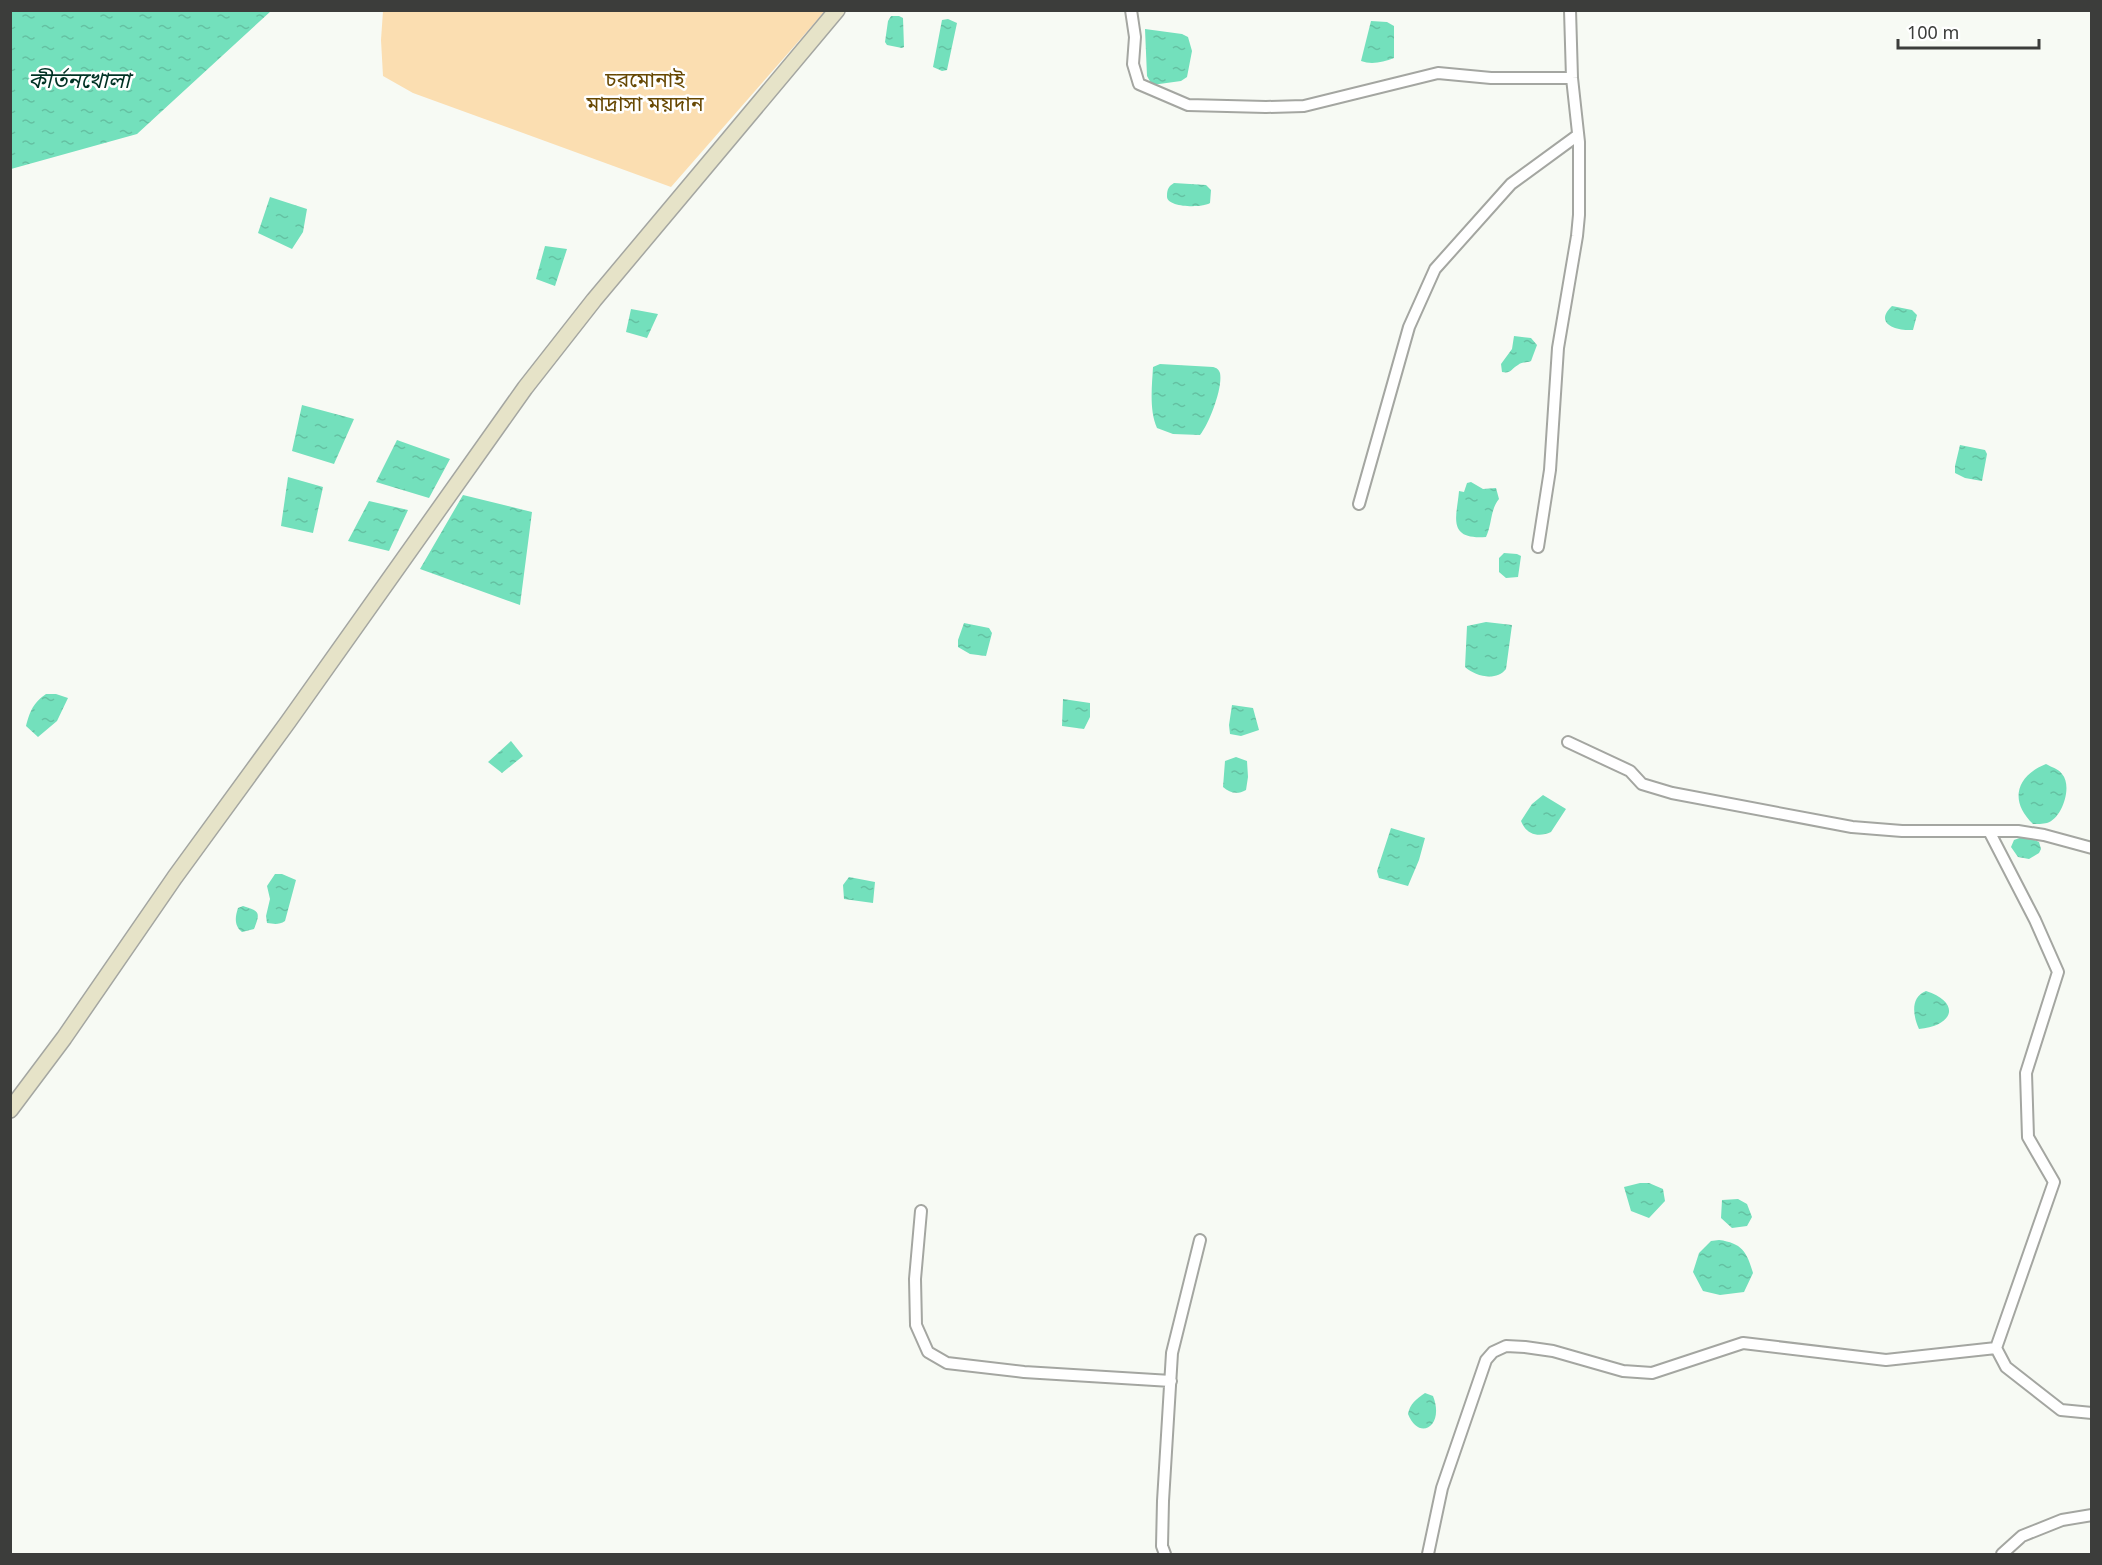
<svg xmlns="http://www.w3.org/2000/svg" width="2102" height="1565" font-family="'Noto Sans','Noto Sans Bengali',sans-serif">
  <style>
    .green { fill: #fbdeb1 }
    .water { fill: url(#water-ripples) }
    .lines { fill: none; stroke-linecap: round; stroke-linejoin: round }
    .minor-casing { stroke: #a4a6a1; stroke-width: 14 }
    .secondary-casing { stroke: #a4a6a1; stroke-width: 18 }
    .minor { stroke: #fff; stroke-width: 10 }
    .secondary { stroke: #e6e3c8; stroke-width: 15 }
    .labels { text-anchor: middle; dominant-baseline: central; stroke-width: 5; stroke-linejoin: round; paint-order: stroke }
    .park-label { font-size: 21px; fill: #674803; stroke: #fff }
    .water-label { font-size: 22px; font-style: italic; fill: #003224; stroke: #fff }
  </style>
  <defs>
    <pattern id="water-ripples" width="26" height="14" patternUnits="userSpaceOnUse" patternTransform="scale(1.5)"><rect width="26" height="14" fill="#73e0bc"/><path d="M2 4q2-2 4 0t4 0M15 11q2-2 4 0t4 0" fill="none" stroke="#64c1a2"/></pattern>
  </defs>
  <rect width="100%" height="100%" fill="#f7faf4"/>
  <path class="green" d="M383,11V10L825,11L671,187L413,93L383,76L381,40Z"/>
  <path class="water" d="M11,10H271V11L137,134L11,169Z
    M891,16H899L903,18L904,47L902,48L887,45L885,42L888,21Z
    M948,19L957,23L947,70L942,71L933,67L942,20Z
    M1371,21L1387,22L1394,26V58C1383,62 1372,65 1361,61Z
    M1145,29L1182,34L1188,37L1192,51L1187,77L1181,81L1152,85L1147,76Z
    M1174,183L1206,185L1211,190L1210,203C1203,208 1166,208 1167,196C1167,189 1169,186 1174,183Z
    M270,197L307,209L303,232L292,249L258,233Z
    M545,246L567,249L555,286L536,279Z
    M1892,306L1912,310L1917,315L1913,330C1897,331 1873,324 1892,306Z
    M631,309L658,314L647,338L626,332Z
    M1514,336L1531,338L1537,345L1531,361C1527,363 1521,362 1518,365C1511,369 1511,374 1502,372L1501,364L1512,349Z
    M1160,364L1213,367C1216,368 1218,368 1220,373C1223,388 1209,424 1200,435L1173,434L1157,428C1149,410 1152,386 1153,367Z
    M302,405L354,419L334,464L292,451Z
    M397,440L450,459L429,498L376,482Z
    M1960,445L1985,450L1987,454L1982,481L1965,478L1955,473V466Z
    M288,477L323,487L313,533L281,526Z
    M1471,482L1483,489L1496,488L1499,499C1490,510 1492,525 1486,537C1446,540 1457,516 1459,491L1464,492L1467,483Z
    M463,495L532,512L520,605L420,569Z
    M369,501L408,510L389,551L348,541Z
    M1504,553L1517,554L1521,556L1518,577L1506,578L1499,572V558Z
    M1486,622L1512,625L1506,669C1496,682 1475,676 1465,667L1467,626Z
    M964,623L989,628L992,633L986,656L970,654L958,647V640Z
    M46,694H56L68,698L57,721L38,737L26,726C30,711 33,703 46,694Z
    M1063,699L1090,703V717L1084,729L1062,726Z
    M1232,705L1253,708L1259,730L1241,736L1230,734L1229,725Z
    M511,741L523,756L502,773L488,762Z
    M1236,757L1247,761L1248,777L1246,790C1237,795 1230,793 1223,787L1225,761Z
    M2046,764C2051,767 2059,769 2062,774C2073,786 2062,819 2047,823C2043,824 2037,824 2033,824C2009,801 2016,776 2046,764Z
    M1543,795L1566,809L1551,832C1538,838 1526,834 1521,821L1532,804Z
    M1391,828L1425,838L1419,860L1408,886L1379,878L1377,871Z
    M2025,836L2039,842L2041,849L2039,853L2029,859L2018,857L2011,847L2014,840Z
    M275,874H282L296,880L285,921C279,925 274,924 267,923L266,916L270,899L267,886Z
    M849,877L875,882L873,903L844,899L843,885Z
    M243,906C259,911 261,912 254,929L242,932C234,926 235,917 238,908Z
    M1926,991C1962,1003 1953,1026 1919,1029C1913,1016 1910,997 1926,991Z
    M1640,1183H1649L1663,1189L1665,1201L1649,1218L1631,1211L1624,1187Z
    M1738,1199L1747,1204L1752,1217L1747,1226L1732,1228L1721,1218L1722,1200Z
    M1719,1240C1742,1243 1747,1252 1753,1273L1744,1292L1720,1295L1703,1291L1693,1272L1699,1253L1711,1241Z
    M1425,1393L1433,1396C1445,1426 1419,1442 1408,1414C1410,1404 1416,1399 1425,1393Z"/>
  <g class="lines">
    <defs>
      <path id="minor" d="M1131,10L1135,37L1133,64L1139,84L1188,105L1266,107L1304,106L1438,73L1491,78H1572
        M1359,504L1409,327L1435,269L1511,184L1578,135
        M1538,547L1550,470L1558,348L1577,236L1579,215V142L1572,78L1570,10
        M1568,742L1630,771L1642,784L1672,793L1852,827L1902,831H2018L2044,835L2092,848
        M921,1211L915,1279L916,1325L928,1352L947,1363L1024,1372L1171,1381
        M1996,1348L2006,1367L2061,1410L2092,1413
        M1165,1554L1162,1546L1163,1501L1172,1353L1200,1240
        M1428,1554L1442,1488L1486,1360L1493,1352L1506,1346L1525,1347L1553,1351L1623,1371L1652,1373L1743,1343L1886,1360L1996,1348L2054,1182L2028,1137L2026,1073L2058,972L2035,920L1989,831
        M2002,1554L2022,1536L2062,1520L2092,1515"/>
      <path id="secondary" d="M10,1110L64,1038L175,877L288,722L525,388L594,300L837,10"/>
    </defs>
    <use href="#minor" class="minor-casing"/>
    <use href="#secondary" class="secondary-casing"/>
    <use href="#minor" class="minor"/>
    <use href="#secondary" class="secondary"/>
  </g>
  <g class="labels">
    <g class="park-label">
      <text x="645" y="79">চরমোনাই<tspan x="645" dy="24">মাদ্রাসা ময়দান</tspan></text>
    </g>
    <g class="water-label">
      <text x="79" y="79">কীর্তনখোলা</text>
    </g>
  </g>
  <rect width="2102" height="1565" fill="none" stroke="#3c3d3b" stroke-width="24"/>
  <path d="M1898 39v9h141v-9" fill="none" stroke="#3c3d3b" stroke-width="3"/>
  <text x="1907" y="39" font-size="18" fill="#3c3d3b" stroke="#ffffff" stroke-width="4.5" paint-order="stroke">100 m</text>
</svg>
